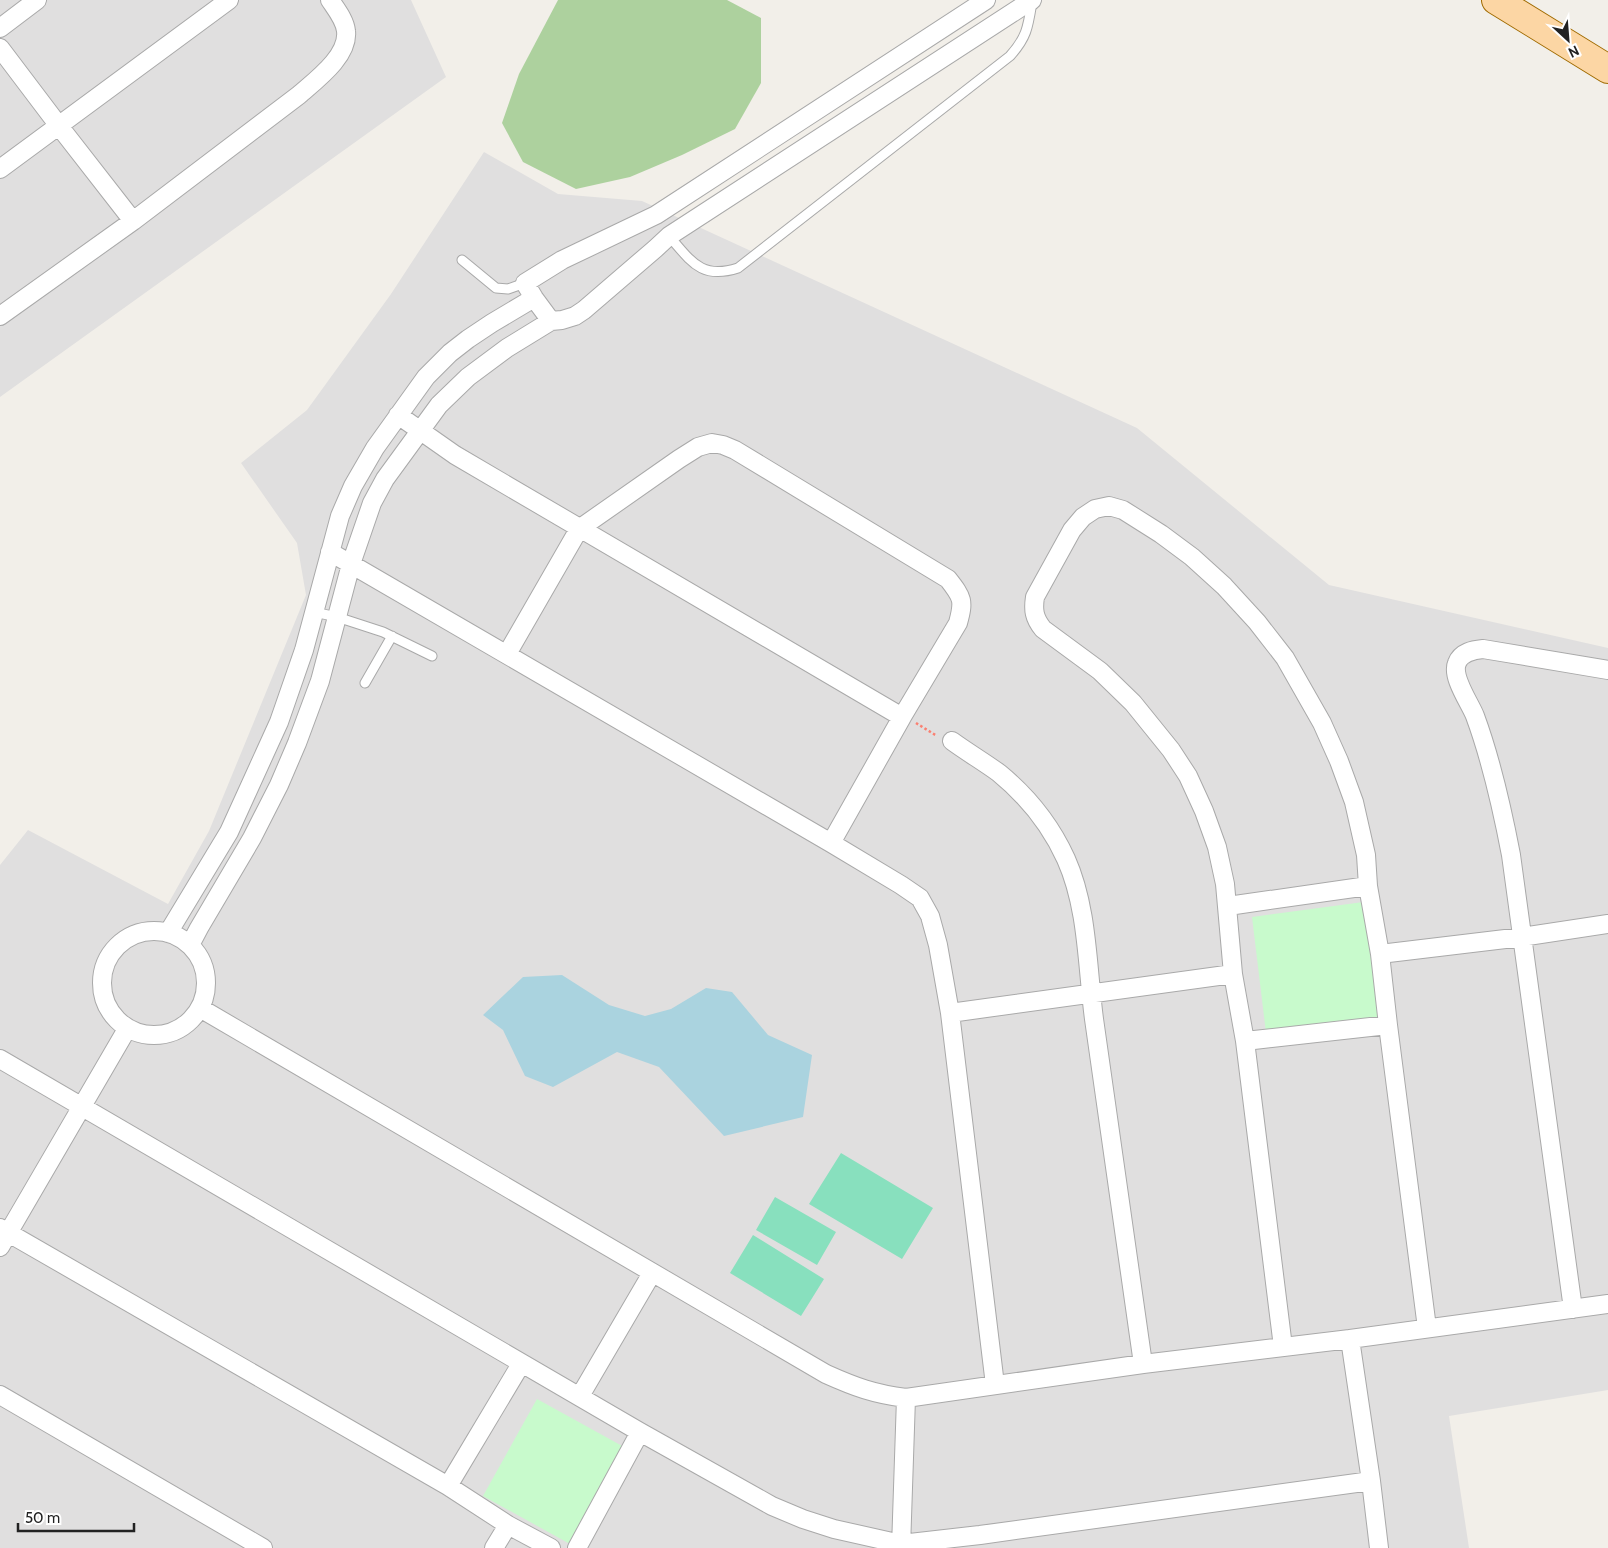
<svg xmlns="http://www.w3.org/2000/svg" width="1608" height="1548" font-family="Cabin,sans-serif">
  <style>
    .residential { fill: #e0dfdf }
    .forest { fill: #add19e }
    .park { fill: #c8facc }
    .pitch { fill: #88e0be }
    .water { fill: #aad3df }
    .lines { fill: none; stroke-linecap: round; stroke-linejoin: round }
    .lane-casing { stroke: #a9a9a9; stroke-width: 11 }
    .street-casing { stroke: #a9a9a9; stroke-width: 20 }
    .primary-casing { stroke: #a06b00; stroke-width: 30 }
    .path { stroke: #fa8072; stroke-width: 2.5; stroke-dasharray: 2.5 2.5; stroke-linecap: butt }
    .lane { stroke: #fff; stroke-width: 9 }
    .street { stroke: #fff; stroke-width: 18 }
    .primary { stroke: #fcd6a4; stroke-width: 28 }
  </style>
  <rect width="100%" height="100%" fill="#f2efe9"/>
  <path class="residential" d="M0,0H411L446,77L0,397Z
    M484,152L558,194L642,201L1137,428L1329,585L1608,648V1390L1449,1416L1469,1548H0V865L28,830L168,904L209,831L306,595L297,543L241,463L307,410L391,294Z"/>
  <path class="forest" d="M558,0H727L761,18V83L735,129L682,155L630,177L576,189L523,162L502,123L519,74Z"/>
  <path class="park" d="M1371,901L1387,1018L1266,1033L1252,917Z
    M537,1399L624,1447L570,1544L483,1496Z"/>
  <path class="pitch" d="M841,1153L933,1208L902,1259L809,1204Z
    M775,1197L836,1232L817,1265L756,1230Z
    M753,1235L824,1279L801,1316L730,1273Z"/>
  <path class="water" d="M562,975L609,1005L645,1016L671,1009L706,988L732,992L768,1035L812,1055L803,1117L724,1136L659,1067L617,1052L553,1087L525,1076L503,1030L483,1015L523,977Z"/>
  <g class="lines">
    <defs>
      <path id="lane" d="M669,236C691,261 701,280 738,268L1010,56C1027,37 1028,27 1032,2
        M462,260L496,288L508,289L525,283
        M314,612L337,617L383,632L432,656
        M365,683L392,636"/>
      <path id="street" d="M0,28L37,0
        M0,48L59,126L133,221
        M0,169L229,0
        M0,316L133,221L299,95C316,80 349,56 346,31C345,20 336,9 330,0
        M551,321L534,298L525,283L562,260L656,215L986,0
        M398,415L455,455L902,717
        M330,552L831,843L901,885L920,898L930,916L938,945L950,1013L995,1385
        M507,654L579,529L679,459L698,447L712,443L723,445L735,450L948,579C963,598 964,601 958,623L902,717L831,843
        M952,741C967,752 984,762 999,773C1027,796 1051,826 1066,859C1088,908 1087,966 1094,1019C1111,1134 1127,1249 1143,1364
        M1228,906L1368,886
        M102 983a52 52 0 1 1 104 0a52 52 0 1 1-104 0Z
        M168,933L229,832L279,722L304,650L340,516L353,486L375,448L426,377L450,353L468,339L492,323L534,298
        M190,945L199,928L252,838L279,785L297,743L320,681L351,564L372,503L385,479L439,405L468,377L507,348L551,321L562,320L575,316L584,310L655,249L669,236L1032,0
        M1380,954L1522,937L1608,924
        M200,1008L826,1374C855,1387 874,1394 906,1398L1143,1364L1350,1339L1608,1304
        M950,1013L1233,974
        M1245,1041L1388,1025
        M0,1059L640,1432L772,1506L803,1519L834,1529L901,1544L980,1535L1371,1481
        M0,1228L448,1486L508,1525L551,1548
        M0,1247L127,1029
        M1573,1309L1511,855C1502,808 1492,762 1475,716C1470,703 1451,677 1457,663C1461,652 1473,650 1483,649L1608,670
        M1350,1339L1371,1481L1379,1548
        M1283,1347L1245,1041L1233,974L1225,884L1217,847L1204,811L1188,776L1171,750L1133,703L1100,671L1043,629C1034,618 1033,610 1035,597L1072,530L1083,517L1095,509L1109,506L1123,510L1161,534L1192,557L1224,586L1257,622L1285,658L1322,723L1339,761L1354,802L1366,855L1368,886L1380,954L1388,1025L1427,1328
        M0,1395L263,1548
        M580,1396L652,1273
        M448,1486L521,1364
        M494,1548L508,1525
        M577,1548L640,1432
        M901,1548L906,1398"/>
      <path id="primary" d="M1496,0L1608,69"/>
    </defs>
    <use href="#lane" class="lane-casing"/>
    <use href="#street" class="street-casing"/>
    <use href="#primary" class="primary-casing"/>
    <path class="path" d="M916,723L937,736"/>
    <use href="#lane" class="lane"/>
    <use href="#street" class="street"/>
    <use href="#primary" class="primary"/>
  </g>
  <g transform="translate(1568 40) rotate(154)" stroke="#ffffff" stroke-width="4" paint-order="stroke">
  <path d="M0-4L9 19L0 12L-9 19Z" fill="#222222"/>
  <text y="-8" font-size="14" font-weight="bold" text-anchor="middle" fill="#222222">N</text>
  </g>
  <path d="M18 1523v8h116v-8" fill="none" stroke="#222222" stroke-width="2.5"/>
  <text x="25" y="1523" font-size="15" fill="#222222" stroke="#ffffff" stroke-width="4" paint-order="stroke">50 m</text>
</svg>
